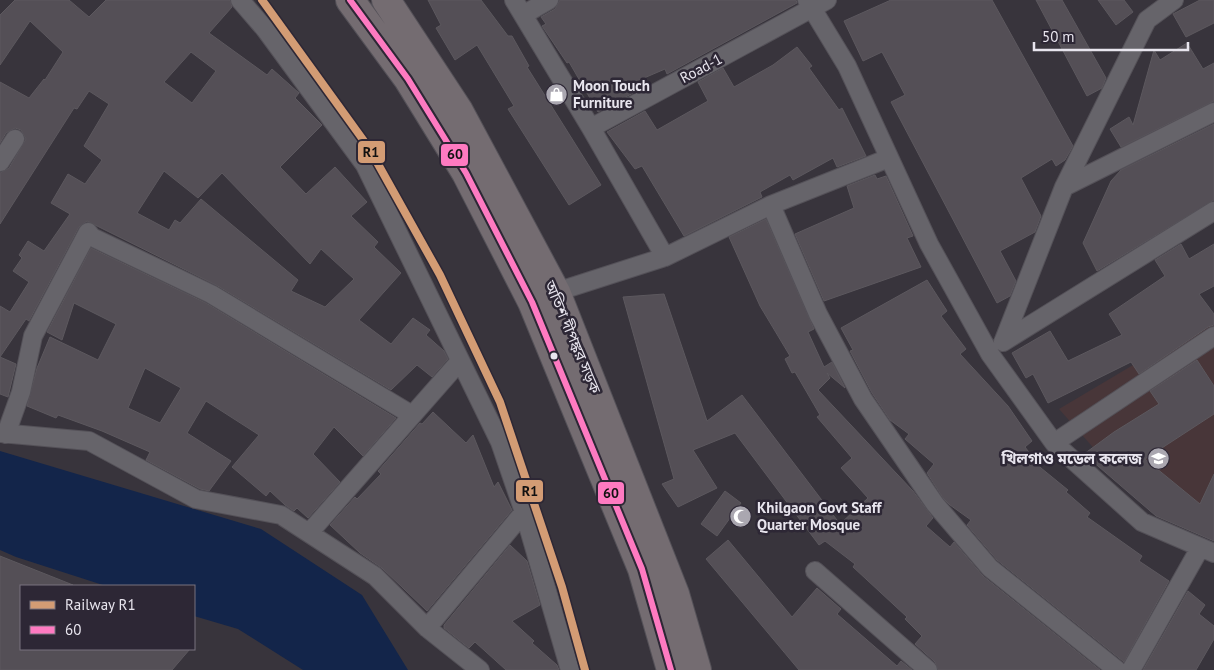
<svg xmlns="http://www.w3.org/2000/svg" width="1214" height="670" font-family="'PT Sans','Noto Sans Bengali',sans-serif">
  <style>
    .education { fill: #483639 }
    .water { fill: #13254a }
    .building { fill: #544f56; stroke: #5c585e; fill-rule: evenodd }
    .lines { fill: none; stroke-linecap: round; stroke-linejoin: round }
    .minor-casing { stroke: #545158; stroke-width: 20 }
    .primary-casing { stroke: #545158; stroke-width: 30 }
    .minor { stroke: #66646a; stroke-width: 18 }
    .primary { stroke: #746c71; stroke-width: 28 }
    .bus-1-casing { stroke: #2d2735; stroke-width: 10 }
    .bus-1 { stroke: #fe7ac1; stroke-width: 6 }
    .rail-1-casing { stroke: #2d2735; stroke-width: 11 }
    .rail-1 { stroke: #d39c74; stroke-width: 8 }
    .bus-dot { fill: #e8e5ee; stroke: #2d2735; stroke-width: 2 }
    .labels { text-anchor: middle; dominant-baseline: central; stroke-width: 5; stroke-linejoin: round; paint-order: stroke }
    .street-label { font-size: 15px; fill: #e8e5ee; stroke: #2d2735 }
    .poi-label { font-size: 15px; font-weight: bold; fill: #e8e5ee; stroke: #2d2735; text-anchor: start }
    .line-badge { stroke: #2d2735; stroke-width: 2 }
    .pale-badge-label { font-size: 14px; text-anchor: middle; font-weight: bold; fill: #111 }
  </style>
  <rect width="100%" height="100%" fill="#38343c"/>
  <path class="education" d="M1214,317V531L1145,506L1059,409Z"/>
  <path class="water" d="M0,451L261,529L362,595L408,670H303L238,629L194,616V586H106L16,557L0,550Z"/>
  <path class="building" d="M15,0H69L89,17L106,0H230L232,7L209,33L267,75L272,69L299,93L295,98L322,125L280,167L306,194L335,167L367,202L351,216L378,242L374,247L401,273L359,320L391,344L413,318L430,330L426,335L444,351L448,359L432,377L417,365L391,390L216,285L87,221L79,227L29,321L26,319L0,357L16,364L8,397L0,394V306L10,312L29,282L13,271L22,258L19,255L28,241L44,251L70,214L51,203L68,174L85,184L102,160L84,146L109,104L89,91L77,109L74,108L0,224V173L9,168L26,139L21,130L15,128L6,133L0,143V82L29,98L44,79L45,80L63,52L30,21L0,65V15ZM191,52L216,71L192,103L164,82ZM164,171L198,198L222,173L310,264L321,249L354,279L325,307L291,291L298,280L201,199L180,223L175,220L169,230L137,213Z
    M428,0H481L508,36H512L529,66L527,67L601,185L569,205L508,109L514,106L477,45L455,60L436,28L441,25Z
    M560,0H796L797,3L667,74L665,69L630,84L635,92L598,112L569,62L567,63L542,26L546,24L541,17L555,9Z
    M891,0H992L1073,146L1065,160L1056,166L1052,159L1021,178L1041,216L1035,232L1000,251L1016,281L1010,296L997,303L891,102L905,95L882,52L863,61L844,21Z
    M1036,0H1062L1106,78L1102,88L1087,96Z
    M1098,0H1124L1133,12L1116,25Z
    M1200,0H1214V23L1186,37L1173,14Z
    M1187,43L1203,69L1214,63V101L1121,147L1110,129L1129,117L1133,125L1154,50L1160,60Z
    M797,47L812,66L809,68L839,110L842,108L866,156L837,167L833,158L793,180L790,175L760,192L762,197L684,236L642,166L635,169L607,132L645,111L657,130L708,101L698,82L723,68L734,87L773,65Z
    M1214,124V200L1097,271L1083,243L1111,181L1121,170Z
    M875,175L877,179L886,176L913,236L907,238L921,267L824,301L795,234L854,208L847,186Z
    M766,219L814,329L808,332L824,367L832,362L845,388L827,373L830,378L818,390L913,491L933,518L926,526L950,547L954,542L983,576L1100,670H938L935,662L915,644L922,636L905,619L907,617L853,567L855,564L825,541L819,545L735,433L693,450L717,488L678,507L662,484L674,479L623,297L664,294L707,421L742,395L840,524L868,498L841,468L852,458L817,417L820,415L795,372L792,373L785,359L790,356L760,306L729,237Z
    M1181,244L1189,259L1214,244V286L1199,294L1214,314V325L1208,327L1139,374L1131,362L1048,403L1033,374L1026,378L1012,353L1050,331L1068,361L1122,335L1109,314L1165,276L1155,260Z
    M91,248L206,303L396,418L363,456L334,427L313,454L340,482L308,518L297,508L294,511L285,505L270,491L266,496L232,467L259,435L206,401L187,433L231,461L209,491L200,489L146,460L150,452L102,431L58,415L56,418L27,406L37,368L50,337L98,360L116,324L74,303L62,340L47,332ZM145,368L181,388L160,423L128,408Z
    M927,280L947,311L941,316L966,349L960,354L1008,406L1032,441L1025,447L1041,468L1068,490L1066,492L1090,513L1087,517L1142,556L1139,561L1169,581L1124,662L997,560L967,525L971,520L950,505L943,498L927,473L934,464L905,439L909,434L890,420L872,393L850,351L853,350L841,328Z
    M1197,360L1214,386V414L1145,459L1200,504L1214,474V541L1156,516L1084,454L1114,432L1159,404L1150,391Z
    M433,412L466,443L473,435L494,487L498,482L512,510L427,611L382,568L360,553L330,525L355,497L357,499L381,474L378,471L420,423L422,424Z
    M725,491L741,503L717,536L701,524Z
    M728,540L792,617L817,588L841,609L837,614L897,666L901,661L912,670H799L706,559Z
    M510,545L527,561L540,605L512,621L534,641L532,643L557,665L559,670H506L475,642L469,648L444,628V625Z
    M0,556L73,585L21,586V649H190L172,670H0Z
    M1188,591L1205,605L1199,614L1214,626V639L1196,670H1143Z"/>
  <g class="lines">
    <defs>
      <path id="minor" d="M240,0L265,29L365,165L500,442L524,512L570,670
        M514,0L591,128L665,257
        M807,0L847,66L929,244L990,354L1054,443L1142,522L1214,553
        M523,15L549,0
        M591,128L827,0
        M0,162L15,139
        M1064,187L1214,112
        M771,205L818,314L863,399L935,504L990,568L1117,670
        M556,292L665,257L771,205L889,158
        M1004,340L1064,187L1147,20L1174,0
        M1003,342L1214,211
        M0,433L89,441L196,499L281,515L375,576L427,628L480,670
        M6,434L21,392L33,336L88,232L92,237L211,294L412,415
        M1054,443L1214,336
        M309,533L460,361
        M815,571L928,670
        M427,628L524,512
        M1131,670L1200,548"/>
      <path id="primary" d="M350,0L408,79L466,173L532,302L642,569L671,670
        M386,0L459,111L556,292L675,594L697,670"/>
    </defs>
    <use href="#minor" class="minor-casing"/>
    <use href="#primary" class="primary-casing"/>
    <use href="#minor" class="minor"/>
    <use href="#primary" class="primary"/>
    <defs>
      <path id="bus-1" d="M350,0L408,79L466,173L532,302L642,569L671,670"/>
    </defs>
    <use href="#bus-1" class="bus-1-casing"/>
    <use href="#bus-1" class="bus-1"/>
    <defs>
      <path id="rail-1" d="M262,0L369,148L440,275L500,402L562,587L585,670"/>
    </defs>
    <use href="#rail-1" class="rail-1-casing"/>
    <use href="#rail-1" class="rail-1"/>
  </g>
  <defs>
    <symbol id="shop-disc" viewBox="-11 -11 22 22"><circle r="9.5" fill="#aaa7b0" stroke="#2d2735"/><path d="M-5-2.5h2.3a2.7 3.5 0 0 1 5.4 0H5L5.5 6h-11ZM-1.5-2.5h3a1.5 2.3 0 0 0-3 0Z" fill="#fff"/></symbol>
    <symbol id="university-disc" viewBox="-11 -11 22 22"><circle r="9.5" fill="#aaa7b0" stroke="#2d2735"/><path d="M0-5L7-2L0 1L-7-2ZM-4 1L0 2.5L4 1V4Q0 6-4 4Z" fill="#fff"/></symbol>
    <symbol id="mosque-disc" viewBox="-11 -11 22 22"><circle r="9.5" fill="#aaa7b0" stroke="#2d2735"/><path d="M3.5-4.9A6 6 0 1 0 3.5 4.9A5 5 0 1 1 3.5-4.9Z" fill="#fff"/></symbol>
  </defs>
  <g fill-rule="evenodd">
    <use href="#shop-disc" x="544" y="82" width="25" height="25"/>
    <use href="#university-disc" x="1146" y="446" width="25" height="25"/>
    <use href="#mosque-disc" x="728" y="504" width="25" height="25"/>
  </g>
  <circle class="bus-dot" cx="554" cy="356" r="4.5"/>
  <g class="labels">
    <g class="street-label">
      <text transform="translate(701 68) rotate(-28)">Road-1</text>
      <text transform="translate(573 337) rotate(67)">অতিশ দীপঙ্কর সড়ক</text>
    </g>
    <g class="poi-label">
      <text x="573" y="85">Moon Touch<tspan x="573" dy="17">Furniture</tspan></text>
      <text x="1142" y="458" text-anchor="end">খিলগাও মডেল কলেজ</text>
      <text x="757" y="507">Khilgaon Govt Staff<tspan x="757" dy="17">Quarter Mosque</tspan></text>
    </g>
  </g>
  <g class="line-badge">
    <rect x="357" y="140" width="29" height="24" rx="5" fill="#d39c74"/>
    <rect x="440" y="143" width="29" height="24" rx="5" fill="#fe7ac1"/>
    <rect x="515" y="479" width="29" height="24" rx="5" fill="#d39c74"/>
    <rect x="597" y="481" width="28" height="24" rx="5" fill="#fe7ac1"/>
  </g>
  <g class="pale-badge-label">
    <text x="371" y="157">R1</text>
    <text x="455" y="159">60</text>
    <text x="530" y="496">R1</text>
    <text x="611" y="498">60</text>
  </g>
  <rect x="20" y="585" width="175" height="65" fill="#2d2735" stroke="#78737f"/>
  <rect x="30" y="601" width="25" height="8" fill="#d39c74" stroke="#78737f"/>
  <text x="65" y="610" font-size="15" fill="#e8e5ee">Railway R1</text>
  <rect x="30" y="626" width="25" height="8" fill="#fe7ac1" stroke="#78737f"/>
  <text x="65" y="635" font-size="15" fill="#e8e5ee">60</text>
  <path d="M1034 42v8h154v-8" fill="none" stroke="#e8e5ee" stroke-width="2.5"/>
  <text x="1042" y="42" font-size="15" fill="#e8e5ee" stroke="#2d2735" stroke-width="4" paint-order="stroke">50 m</text>
</svg>
